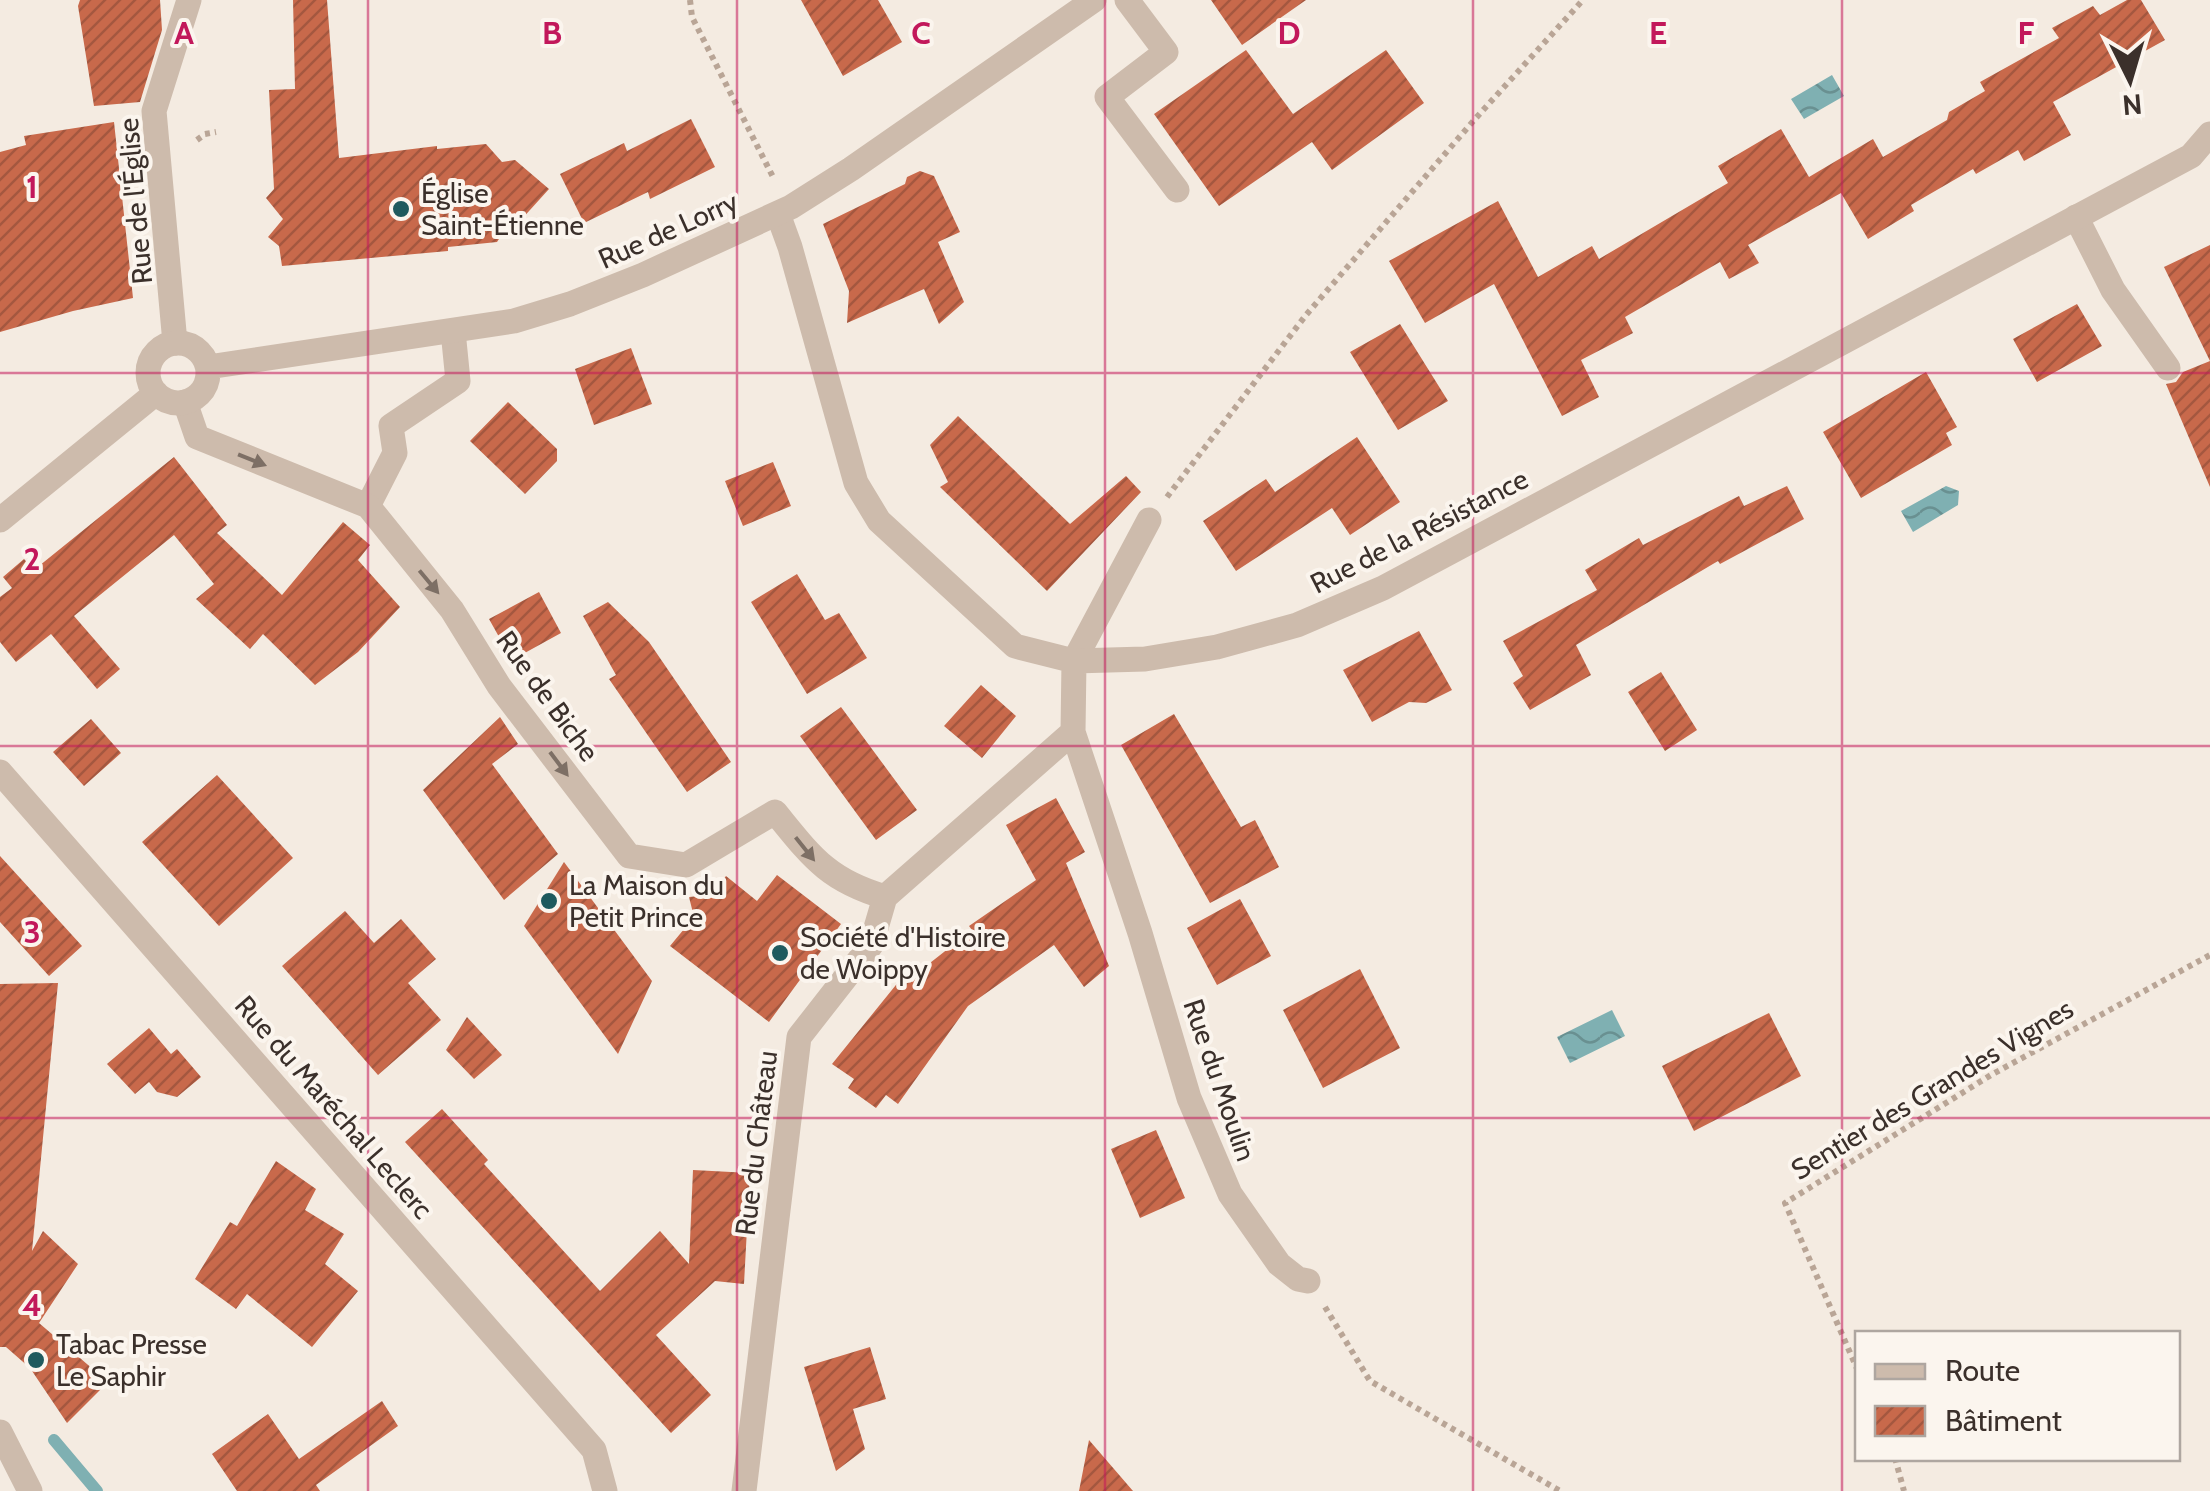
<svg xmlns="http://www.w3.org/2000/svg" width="2210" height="1491" font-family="Cabin,sans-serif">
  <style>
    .water { fill: url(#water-waves) }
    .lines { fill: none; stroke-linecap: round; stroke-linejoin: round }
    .stream { stroke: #7fb0b2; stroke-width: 12 }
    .building { fill: url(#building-hatch) }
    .path { stroke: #b9a596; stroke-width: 6; stroke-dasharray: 5 5; stroke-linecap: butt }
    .service { stroke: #cdbbac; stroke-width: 25 }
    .minor { stroke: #cdbbac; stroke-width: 25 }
    .tertiary { stroke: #cdbbac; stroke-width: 25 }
    .oneway { fill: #7d6f65 }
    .grid { fill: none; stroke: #c2185b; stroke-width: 2.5; stroke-opacity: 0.55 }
    .poi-dot { fill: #1f5a5e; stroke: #fbf5ee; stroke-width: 4 }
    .labels { text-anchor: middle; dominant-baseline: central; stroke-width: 8; stroke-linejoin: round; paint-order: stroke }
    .poi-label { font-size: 28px; fill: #3b302b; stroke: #fbf5ee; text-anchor: start }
    .street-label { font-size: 28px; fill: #3b302b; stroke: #fbf5ee }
    .grid-label { font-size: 32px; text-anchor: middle; font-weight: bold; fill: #c2185b; stroke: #fbf5ee; stroke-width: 8; stroke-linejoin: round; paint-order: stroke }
  </style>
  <defs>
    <pattern id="water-waves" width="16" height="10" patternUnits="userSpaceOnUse" patternTransform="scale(2.5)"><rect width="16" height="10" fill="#7fb0b2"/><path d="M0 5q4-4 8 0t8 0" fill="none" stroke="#699091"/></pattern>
    <pattern id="building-hatch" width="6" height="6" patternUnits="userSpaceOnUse" patternTransform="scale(2.5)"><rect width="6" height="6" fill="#c8694b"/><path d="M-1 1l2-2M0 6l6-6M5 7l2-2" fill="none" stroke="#a4573f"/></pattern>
  </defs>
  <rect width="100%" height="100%" fill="#f4ebe1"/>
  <path class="water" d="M1832,75L1844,96L1804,119L1791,99Z
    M1946,486L1959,491L1958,505L1913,532L1901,511Z
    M1612,1010L1625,1036L1570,1063L1557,1037Z"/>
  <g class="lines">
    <path class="stream" d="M54,1440L97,1491"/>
  </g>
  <path class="building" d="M80,0H160L162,30L140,102L94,106L78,6Z
    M293,0H327L339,158L437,146V149L486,144L502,162L515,160L549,189L520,221L510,222L497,242L448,247V251L282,266L279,246L268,237L283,219L266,198L274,189L269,90L295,89Z
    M801,0H878L902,42L843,76Z
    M1211,0H1306L1242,45Z
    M2127,0H2141L2165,40L2053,102L2071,135L2024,161L2018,150L1976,174L1973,169L1911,205L1914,211L1868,239L1841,193L1748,245L1759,263L1729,279L1720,262L1625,317L1633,333L1581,360L1599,397L1562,416L1494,284L1425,323L1389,261L1498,201L1538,277L1592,246L1599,259L1728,183L1718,166L1781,129L1809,177L1873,139L1883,157L1947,120L1949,112L1985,91L1980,82L2059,38L2052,28L2093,6L2100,15Z
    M1246,50L1293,114L1386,50L1424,103L1332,170L1312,142L1219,206L1154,114Z
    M691,119L715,167L650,199L648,192L584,223L560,174L624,143L627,151Z
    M114,122L133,298L73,311L0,332V152L26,145L24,136Z
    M920,171L934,176L960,232L938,242L964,302L939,324L924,289L847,323L849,291L823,224L905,184L907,177Z
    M2210,245V487L2166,384L2176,382L2183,372L2210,361L2164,267Z
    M2077,304L2102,346L2037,382L2013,339Z
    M1400,324L1448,401L1398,430L1350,352Z
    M631,348L652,404L594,425L575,369Z
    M1926,372L1957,427L1946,433L1952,445L1861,498L1823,432Z
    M508,402L557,449V461L525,494L470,441Z
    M958,416L1070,524L1126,476L1141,492L1047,591L940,487L948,482L930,445Z
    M1357,437L1400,502L1350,535L1332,508L1236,571L1203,521L1266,479L1275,492Z
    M174,457L227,525L217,533L282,595L343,522L370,545L358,560L400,607L358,652L315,685L263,634L250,649L196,599L214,584L174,535L74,616L120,669L97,689L51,634L16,662L0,642V597L12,588L3,577L24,559L34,570Z
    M773,462L791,506L743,526L725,481Z
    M1787,486L1804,519L1720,564L1718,561L1576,645L1591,675L1530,710L1513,683L1523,676L1503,641L1597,590L1585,570L1639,538L1643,545L1739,496L1744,506Z
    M797,574L825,620L839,613L867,658L807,694L751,602Z
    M539,592L561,633L512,660L489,619Z
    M608,602L649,642L731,762L687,792L609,679L616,675L583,616Z
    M1419,631L1452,690L1426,703L1409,702L1372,722L1343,670Z
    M1661,672L1697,730L1665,751L1628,692Z
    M981,685L1016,716L982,758L944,726Z
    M841,707L917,810L876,840L800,736Z
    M1174,714L1241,827L1255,820L1279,867L1210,903L1121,745Z
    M500,717L518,744L492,764L558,854L504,900L423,790Z
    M91,719L121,753L84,786L53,752Z
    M217,775L293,858L219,926L142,842Z
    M1056,798L1085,852L1066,863L1109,966L1084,987L1054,945L968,1006L898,1104L886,1095L876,1108L848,1088L854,1079L832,1064L904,975L913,982L921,970L972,930L969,926L1036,880L1006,825Z
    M0,856L82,946L49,976L0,922Z
    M564,862L652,981L618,1054L524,926Z
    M777,875L841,924L769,1022L670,946L694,917L689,897L710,895L726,876L757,901Z
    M1240,899L1271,956L1217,985L1187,928Z
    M345,911L374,943L401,919L436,959L408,983L441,1020L378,1075L282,966Z
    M1360,969L1400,1048L1323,1088L1283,1010Z
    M58,983L32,1251L43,1231L78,1264L39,1323L108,1382L67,1423L30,1368L6,1347H0V984Z
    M1769,1013L1801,1076L1694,1131L1662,1066Z
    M467,1017L502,1055L474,1079L446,1050Z
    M149,1028L171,1054L177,1049L201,1077L177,1097L157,1092L149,1082L135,1094L107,1064Z
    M442,1109L488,1160L484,1164L600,1291L660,1231L689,1264L693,1170L750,1173L744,1284L715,1281L656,1335L711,1395L671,1433L405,1142Z
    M1156,1130L1185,1198L1140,1218L1111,1149Z
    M276,1161L316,1189L305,1210L344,1234L325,1264L358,1291L312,1347L247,1294L236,1309L195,1279L230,1222L237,1226Z
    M870,1347L886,1399L853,1409L865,1449L836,1471L804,1367Z
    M382,1401L398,1426L316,1485L320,1491H237L212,1454L268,1414L299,1459Z
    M1089,1440L1133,1491H1079Z"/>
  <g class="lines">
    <path class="path" d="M690,0L692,17L774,179
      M197,140L205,134L216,132
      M1167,497L1306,315L1475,119L1583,0
      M1325,1307L1370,1381L1560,1491
      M1858,1371L1785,1203L1991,1075L2210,955
      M1895,1458L1904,1491"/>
    <path class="service" d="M1127,0L1166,52L1107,97L1177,190
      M2076,217L2113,290L2168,368
      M368,506L395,453L391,426L458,381L453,331
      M1074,661L1149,520"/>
    <path class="minor" d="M778,214L790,247L856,483L879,521L1015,646L1074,661L1145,659L1217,647L1297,625L1383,588L2191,156L2210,134
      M175,343L154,111L189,0
      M185,402L197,437L368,506L452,610L499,686L629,856L686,865L775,812C811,856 827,880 885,897
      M1074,661L1073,732L1140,933L1189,1098L1230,1194L1279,1264L1298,1279L1308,1281
      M0,1432L30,1491
      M744,1491L799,1037L871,945L885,897L1073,732"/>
    <path class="tertiary" d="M148 373a30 30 0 1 1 60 0a30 30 0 1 1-60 0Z
      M208,367L514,321L570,304L643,275L791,207L851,169L1094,0
      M0,520L156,393
      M0,772L594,1450L605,1491"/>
  </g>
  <defs><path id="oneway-solid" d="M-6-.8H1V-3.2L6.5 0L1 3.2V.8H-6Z" transform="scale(2.5)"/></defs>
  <g class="oneway">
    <use href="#oneway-solid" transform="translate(252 460) rotate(22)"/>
    <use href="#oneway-solid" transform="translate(429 582) rotate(50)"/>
    <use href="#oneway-solid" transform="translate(559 764) rotate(53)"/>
    <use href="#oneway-solid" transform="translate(805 849) rotate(51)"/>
  </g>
  <path class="grid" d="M368,0V1491M737,0V1491M1105,0V1491M1473,0V1491M1842,0V1491M0,373H2210M0,746H2210M0,1118H2210"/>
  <g class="poi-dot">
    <circle cx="401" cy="209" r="10"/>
    <circle cx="549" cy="901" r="10"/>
    <circle cx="780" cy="953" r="10"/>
    <circle cx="36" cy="1360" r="10"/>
  </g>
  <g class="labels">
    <g class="poi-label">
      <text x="421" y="193">Église<tspan x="421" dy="32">Saint-Étienne</tspan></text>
      <text x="569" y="885">La Maison du<tspan x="569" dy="32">Petit Prince</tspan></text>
      <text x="800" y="937">Société d'Histoire<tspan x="800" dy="32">de Woippy</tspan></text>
      <text x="56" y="1344">Tabac Presse<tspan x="56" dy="32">Le Saphir</tspan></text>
    </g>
    <g class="street-label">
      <text transform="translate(135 201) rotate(-95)">Rue de l'Église</text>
      <text transform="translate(668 230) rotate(-24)">Rue de Lorry</text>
      <text transform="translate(1419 531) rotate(-27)">Rue de la Résistance</text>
      <text transform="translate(548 696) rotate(54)">Rue de Biche</text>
      <text transform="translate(1220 1080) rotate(71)">Rue du Moulin</text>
      <text transform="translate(1932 1089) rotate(-31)">Sentier des Grandes Vignes</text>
      <text transform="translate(334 1107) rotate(49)">Rue du Maréchal Leclerc</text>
      <text transform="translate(756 1143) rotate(-83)">Rue du Château</text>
    </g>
  </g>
  <g class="grid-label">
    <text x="184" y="44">A</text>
    <text x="552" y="44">B</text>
    <text x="921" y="44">C</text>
    <text x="1289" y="44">D</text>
    <text x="1658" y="44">E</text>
    <text x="2026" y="44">F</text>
    <text x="32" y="198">1</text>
    <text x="32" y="570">2</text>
    <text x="32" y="943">3</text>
    <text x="32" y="1316">4</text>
  </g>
  <rect x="1855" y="1331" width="325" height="130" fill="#fbf5ee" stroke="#aea6a0" stroke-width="2.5"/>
  <rect x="1875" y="1364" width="50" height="15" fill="#cdbbac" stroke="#aea6a0" stroke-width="2.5"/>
  <text x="1945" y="1381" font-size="30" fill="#3b302b">Route</text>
  <rect x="1875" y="1406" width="50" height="30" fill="url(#building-hatch)" stroke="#aea6a0" stroke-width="2.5"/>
  <text x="1945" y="1431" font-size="30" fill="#3b302b">Bâtiment</text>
  <g transform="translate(2130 80) rotate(175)" stroke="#fbf5ee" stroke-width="8" paint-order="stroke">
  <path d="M0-8L18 38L0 25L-18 38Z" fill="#3b302b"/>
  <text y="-15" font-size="28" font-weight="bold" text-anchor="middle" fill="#3b302b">N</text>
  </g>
</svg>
